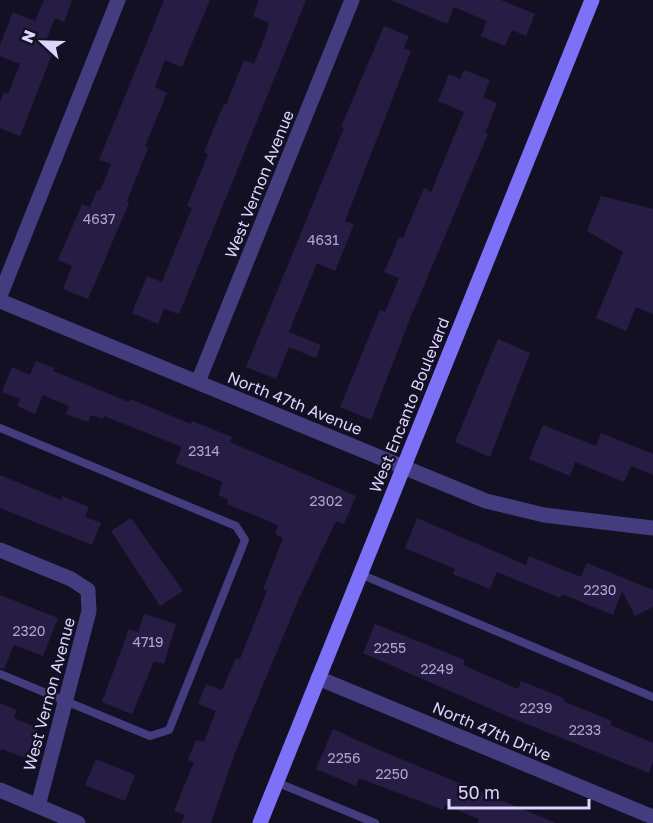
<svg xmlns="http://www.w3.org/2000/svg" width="653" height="823" font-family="'Golos Text',sans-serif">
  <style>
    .building { fill: #271d44 }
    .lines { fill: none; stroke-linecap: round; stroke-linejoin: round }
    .lane { stroke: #433d80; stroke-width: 8 }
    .street { stroke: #433d80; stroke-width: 15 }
    .secondary { stroke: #7c71f7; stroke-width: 15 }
    .labels { text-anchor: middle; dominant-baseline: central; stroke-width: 4.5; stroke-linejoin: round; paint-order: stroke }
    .number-label { font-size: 14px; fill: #aea6cf }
    .street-label { font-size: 16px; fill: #dbd4fd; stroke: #141024 }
  </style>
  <rect width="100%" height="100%" fill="#141024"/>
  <path class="building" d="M44,0H72L64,22L55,18L44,45L54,49L20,136L0,128V102L4,92L8,94L20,64L0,56V45L13,12L35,21Z
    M164,0H210L182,67L165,60L155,87L167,93L145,146L148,148L127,201L129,203L88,299L63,289L72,266L58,260L82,204L90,207L97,190L100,191L111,164L99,160Z
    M259,0H306L179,314L164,309L158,324L132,313L147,276L162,282L192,208L187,206L208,154L204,152L224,104L226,105L244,60L254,64L265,37L269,23L253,16Z
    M391,0H501L535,14L526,36L512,30L505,46L481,36L487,21L454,7L447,24Z
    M384,26L409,36L404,48L411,51L345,221L354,224L335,271L317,263L289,332L321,345L316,358L289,347L276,379L246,367L344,128L341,127Z
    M464,70L490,80L483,97L497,103L485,133L488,134L409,321L371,420L340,407L380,310L385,312L399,278L384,272L399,237L403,238L424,188L431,192L464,112L438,101L449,74L460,79Z
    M601,196L653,209V314L636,307L626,331L596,318L623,252L587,231Z
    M498,339L530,353L490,457L455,442Z
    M36,361L54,368L53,371L129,402L130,399L191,424L192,421L232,437L230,442L356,496L344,524L336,521L297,603L234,755L211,823H181L185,815L174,811L194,762L188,760L196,740L204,742L216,711L198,704L206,684L222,690L236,658L240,659L267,591L263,589L283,538L275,534L278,526L271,522L227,504L228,499L218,495L223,482L175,463L182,447L104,416L103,419L91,415L88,422L66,414L69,406L43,395L35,414L17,406L20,399L2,392L12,367L30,375Z
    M543,425L596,446L601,433L653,454V475L631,466L624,482L575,462L570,476L529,459Z
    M0,475L61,500L62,496L89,507L85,517L101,523L92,545L0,508Z
    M131,518L183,591L160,606L111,531Z
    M417,518L526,565L529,556L581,577L587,563L653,590V607L635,616L622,591L613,615L562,594L560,598L497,572L490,589L453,574L455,569L405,548Z
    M0,595L58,618L43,656L14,645L4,669L0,668Z
    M144,614L176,624L164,664L154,661L132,714L102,702L129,629L138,632Z
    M375,624L465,660L463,665L518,689L521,681L564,698L563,701L612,721L610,725L653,743V762L649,773L507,716L363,653Z
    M0,703L17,710L14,718L38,728L26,758L2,749L0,751Z
    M333,729L372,747L556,823H478L479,819L445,805L443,810L359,778L356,786L316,769Z
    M96,759L135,775L125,801L85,785Z"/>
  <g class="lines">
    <path class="lane" d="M0,428L236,526L245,540L169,730L150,736L0,674
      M360,574L653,697
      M276,782L375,823"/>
    <path class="street" d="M0,296L118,0
      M0,301L486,501L544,515L653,528
      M198,382L352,0
      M0,550L71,579L88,590L89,611L38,806
      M318,678L653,817
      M0,790L78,823"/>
    <path class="secondary" d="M260,823L592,0"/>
  </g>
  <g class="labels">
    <g class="number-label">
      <text x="99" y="218">4637</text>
      <text x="323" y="239">4631</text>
      <text x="204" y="450">2314</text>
      <text x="326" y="500">2302</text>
      <text x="600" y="589">2230</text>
      <text x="29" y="630">2320</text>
      <text x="148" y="641">4719</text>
      <text x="390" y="647">2255</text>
      <text x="437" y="668">2249</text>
      <text x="536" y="707">2239</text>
      <text x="585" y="729">2233</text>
      <text x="344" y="757">2256</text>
      <text x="392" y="773">2250</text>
    </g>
    <g class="street-label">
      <text transform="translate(259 184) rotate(-68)">West Vernon Avenue</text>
      <text transform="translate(295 403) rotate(22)">North 47th Avenue</text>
      <text transform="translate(409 405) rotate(-68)">West Encanto Boulevard</text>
      <text transform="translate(49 694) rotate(-75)">West Vernon Avenue</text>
      <text transform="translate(492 731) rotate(23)">North 47th Drive</text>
    </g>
  </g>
  <g transform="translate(42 42) rotate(292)" stroke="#141024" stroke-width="4.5" paint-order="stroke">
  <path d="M0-4.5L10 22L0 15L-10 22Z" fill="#dbd4fd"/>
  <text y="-9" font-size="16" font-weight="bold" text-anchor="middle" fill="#dbd4fd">N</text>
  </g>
  <path d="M449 799v9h140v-9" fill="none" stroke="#dbd4fd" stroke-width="3"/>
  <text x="458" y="799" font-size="18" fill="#dbd4fd" stroke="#141024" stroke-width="4.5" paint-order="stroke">50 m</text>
</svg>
